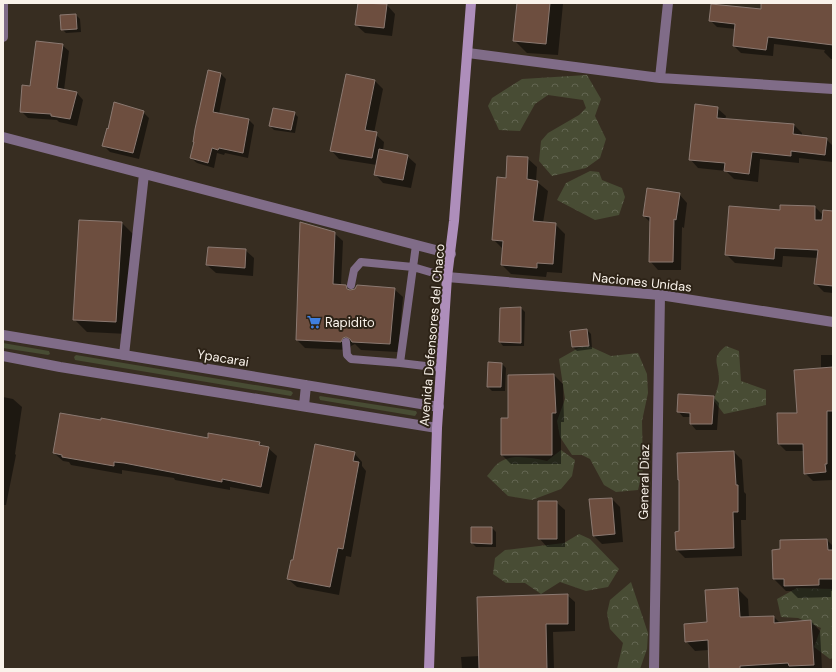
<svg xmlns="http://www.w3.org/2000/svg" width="836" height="672" font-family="'DM Sans',sans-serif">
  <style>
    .grass { fill: #484c34 }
    .forest { fill: url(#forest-crowns) }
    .shadow { fill: #0007 }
    .building { fill: #6d4e3f; stroke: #8b7971 }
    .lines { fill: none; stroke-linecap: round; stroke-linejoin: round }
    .service { stroke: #806c88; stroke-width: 8 }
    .minor { stroke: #806c88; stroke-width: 10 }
    .tertiary { stroke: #806c88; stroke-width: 10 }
    .secondary { stroke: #ae8ebb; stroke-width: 10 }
    .labels { text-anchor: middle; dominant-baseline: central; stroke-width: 4; stroke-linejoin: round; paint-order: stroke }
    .street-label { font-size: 13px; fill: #f9f2ea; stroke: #2d2317 }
    .poi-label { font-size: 13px; fill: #f9f2ea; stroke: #2d2317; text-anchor: start }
  </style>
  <defs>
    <pattern id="forest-crowns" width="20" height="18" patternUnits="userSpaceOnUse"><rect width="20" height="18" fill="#484c34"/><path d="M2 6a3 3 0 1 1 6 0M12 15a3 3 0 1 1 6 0" fill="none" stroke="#636652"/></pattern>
  </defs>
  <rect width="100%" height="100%" fill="#372d21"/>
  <path class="grass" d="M3,343L49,351L50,354L48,355L3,348Z
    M76,355L291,391L293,393L291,396L75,360L74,357Z
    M320,396L416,411L417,413L415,416L320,400L319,397Z"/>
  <path class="forest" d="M587,75L601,99L595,116L606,139L600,158L586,168L552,176L539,161L541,141L548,133L579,115L586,108L583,100L548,95L535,104L520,131L499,130L488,106L492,98L522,79Z
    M590,171L599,172L602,180L622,188L625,197L619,215L595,220L557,200L566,183Z
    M582,346H589L611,356L638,353L647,374L648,393L642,421L643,469L638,490L616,492L604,485L590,459L582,455H572L560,437L557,421L565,399L559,359Z
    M726,346L739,351L741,381L766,390V405L724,414L714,401C715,394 719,386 719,379C719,364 710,358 726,346Z
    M561,450L575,460L572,476L561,489L532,500L508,496L487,476C490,473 492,469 495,466C508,452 530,458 547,461Z
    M579,534L590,539L619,569L608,587L586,591L560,582L541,594L525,583H506L493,574L495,558L505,550L564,543Z
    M631,582L648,633L647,649L640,669H617L623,643L610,629L607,613L610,600Z
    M797,588L833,589V658L830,659L814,647L821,628L798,618L781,617L777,599Z"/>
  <path class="shadow" d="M359,3L387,5L395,14L392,36L365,33L356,25Z
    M518,3L563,4L558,55L527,53L514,40Z
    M775,3H833V59H831L824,52L825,50L774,44L773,56L741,53L734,46L736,29L717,27L710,20L774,11Z
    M76,15L80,19L81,32L66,33L62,29Z
    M62,45L69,51L64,90L77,93L83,100L77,126L59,122L57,120L28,118L21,111L31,87Z
    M221,74L226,79L219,114L249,120L254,125L248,158L225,153L224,155L217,153L214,168L197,163L191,158Z
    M375,81L383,89L374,133L384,142L383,151L407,156L416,164L411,188L383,183L375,174L377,165L339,159L331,150Z
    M717,108L726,116L725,120L794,125L802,133V136L826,139L833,146V162L799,158V163L760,159L758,182L734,179L726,171L698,168L690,159Z
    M143,112L149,118L139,159L110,152L103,145Z
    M294,113L298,117L295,133L274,130L270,126Z
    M527,158L537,167L536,181L548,191L543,223L555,224L565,234L562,273L547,272L546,277L511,274L502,265L503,249L493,239L507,179Z
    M679,194L687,203L684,228L682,227L681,270H658L650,261L651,223L644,216Z
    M781,206L815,207L823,215L833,221V293L824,292L815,283L818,258L783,256L782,267L735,263L726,254L781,211Z
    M122,223L134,235L128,334L87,332L74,319Z
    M334,233L343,241L341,285L345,286L351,291L394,289L403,297L398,352L361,350L355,344L351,346L349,350L305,348L297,340Z
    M245,250L254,258L253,276L216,273L207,265Z
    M521,308L525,312L524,346H503L500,342Z
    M587,330L591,334L592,349L577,351L573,347Z
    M821,355H833V480L813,481L805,473L804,451H786L779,444L798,414L821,369Z
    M489,363L502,364L506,368L505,391H492L488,387Z
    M554,375L563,384L564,422H561V464H511L502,455L509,419Z
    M3,397L13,399L22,407L15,454L16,455L6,505H4L3,513Z
    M713,397L719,403L717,430H696L691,424V417H683L678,411Z
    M208,439L259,443L264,447L268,448L277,456L269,494L230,487V490L175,480L174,478L122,470V474L71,465L69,462L63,461L54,453Z
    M734,452L742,460L744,492L746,494V520H741L742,556L685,558L677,550L676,532H680V480L678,454Z
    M354,453L362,462V466L366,471L351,557L346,556L339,595L297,587L288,579L294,561Z
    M612,499L620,507L623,542L602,544L594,536Z
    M556,502L565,510V547H547L539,538Z
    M492,528L496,532V547H476L472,543Z
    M827,540L833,546V591H831V597L798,598L791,591H786L774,579L773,551Z
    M738,589L748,599L749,618L774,617L780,623L811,621L820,631L822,669H710L709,650L695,651L686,641L708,623Z
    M567,595L575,602V631L553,632L554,669H462L461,657L480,656Z"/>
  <path class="building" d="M358,3L387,4L384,28L355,25Z
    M517,3H550L546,44L513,41Z
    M761,3H833V45L768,37L766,50L733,46L735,24L709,21L711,4L761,9Z
    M76,14L77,29L61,30L60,15Z
    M36,41L63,44L57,88L77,92L70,119L51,116V114L20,112L22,85L30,86Z
    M208,70L221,73L213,112L249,119L243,153L219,148L218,150L212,148L208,163L190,158L194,142H193L195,129Z
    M346,74L375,80L365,130L377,132L372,158L330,151Z
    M114,102L144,111L133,153L102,146L107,128L108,129Z
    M695,104L718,107L717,118L794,124L793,134L827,138L825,155L791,151V156L752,152L749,174L724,171L725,163L689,160Z
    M273,108L295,112L291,130L269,126Z
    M379,149L408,155L403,180L374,175Z
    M507,156L528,157L527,179L538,181L533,221L556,223L553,264L537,263V268L501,265L503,241L492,240L497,177L506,178Z
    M647,188L680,193L676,220L674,219L673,262H649L650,217L643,216Z
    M780,205L815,206V220H822L823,210L833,211V286L814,284L818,250L775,248L774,259L725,255L729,206L780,210Z
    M79,220L122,222L116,322L73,320Z
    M300,222L335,232L333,284L346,285L347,289L350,290L355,289L357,285L395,288L390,344L352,342L350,339L346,337L343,338L341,342L296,340Z
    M208,247L246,249L245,268L206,265Z
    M521,307V343L499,342L500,308Z
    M587,329L589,346L572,347L570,331Z
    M488,362L502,363L501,387H487Z
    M833,367V411H827V464H825L826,472L804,474L803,444H778L777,413H797L794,370Z
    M554,374L556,413H552V455H501V418H508V375Z
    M678,394L714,396L712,424H690V413L677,412Z
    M60,413L101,420V418L208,438V433L260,442L259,445L269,447L261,487L222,479V482L124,463L114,462V466L62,457V455L53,453Z
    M315,444L355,452L353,461L359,462L343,549L338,548L330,587L287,579L291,560H293Z
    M734,451L736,485H738V512H733L734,548L676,550L675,532L679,531V480H678L677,453Z
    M612,498L615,534L593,536L589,499Z
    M538,501H557V539H538Z
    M471,527H492V544L471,543Z
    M827,539L828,550H833V579H819V585L784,586V579H773L772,550L780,549V540Z
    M738,588L740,617L774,616V623L811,620L814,665L789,666L788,663L740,666V669H709L708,640L685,642L684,624L707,622L705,590Z
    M568,594V624H546L547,669H479L477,597Z"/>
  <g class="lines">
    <path class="service" d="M416,245L400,363L442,368
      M351,285L354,270L361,262L413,267L447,277
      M346,342L347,355L351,359L400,363"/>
    <path class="minor" d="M3,37V3
      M468,53L660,78L833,89
      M660,78L668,3
      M3,137L451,254
      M124,355L144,174
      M654,669L660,295"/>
    <path class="tertiary" d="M447,277L660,295L833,322
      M3,335L439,407
      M3,356L60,367L437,428
      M304,406L306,385"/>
    <path class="secondary" d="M429,669L437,428L447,277L454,221L471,3"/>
  </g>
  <defs>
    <symbol id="supermarket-bare" viewBox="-9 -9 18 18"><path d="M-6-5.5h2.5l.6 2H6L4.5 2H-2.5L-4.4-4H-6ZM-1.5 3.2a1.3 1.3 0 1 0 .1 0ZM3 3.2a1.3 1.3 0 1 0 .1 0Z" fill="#3f7fe0" stroke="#2d2317" stroke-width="2.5" paint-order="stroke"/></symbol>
  </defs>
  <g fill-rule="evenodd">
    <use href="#supermarket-bare" x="304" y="312" width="20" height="20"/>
  </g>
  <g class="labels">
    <g class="street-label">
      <text transform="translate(642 282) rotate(6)">Naciones Unidas</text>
      <text transform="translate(432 335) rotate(-85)">Avenida Defensores del Chaco</text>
      <text transform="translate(223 358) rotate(9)">Ypacarai</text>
      <text transform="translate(644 482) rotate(-89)">General Diaz</text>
    </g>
    <g class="poi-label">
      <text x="325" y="322">Rapidito</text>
    </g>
  </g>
  <rect width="836" height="672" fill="none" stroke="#f9f2ea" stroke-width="8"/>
</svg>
